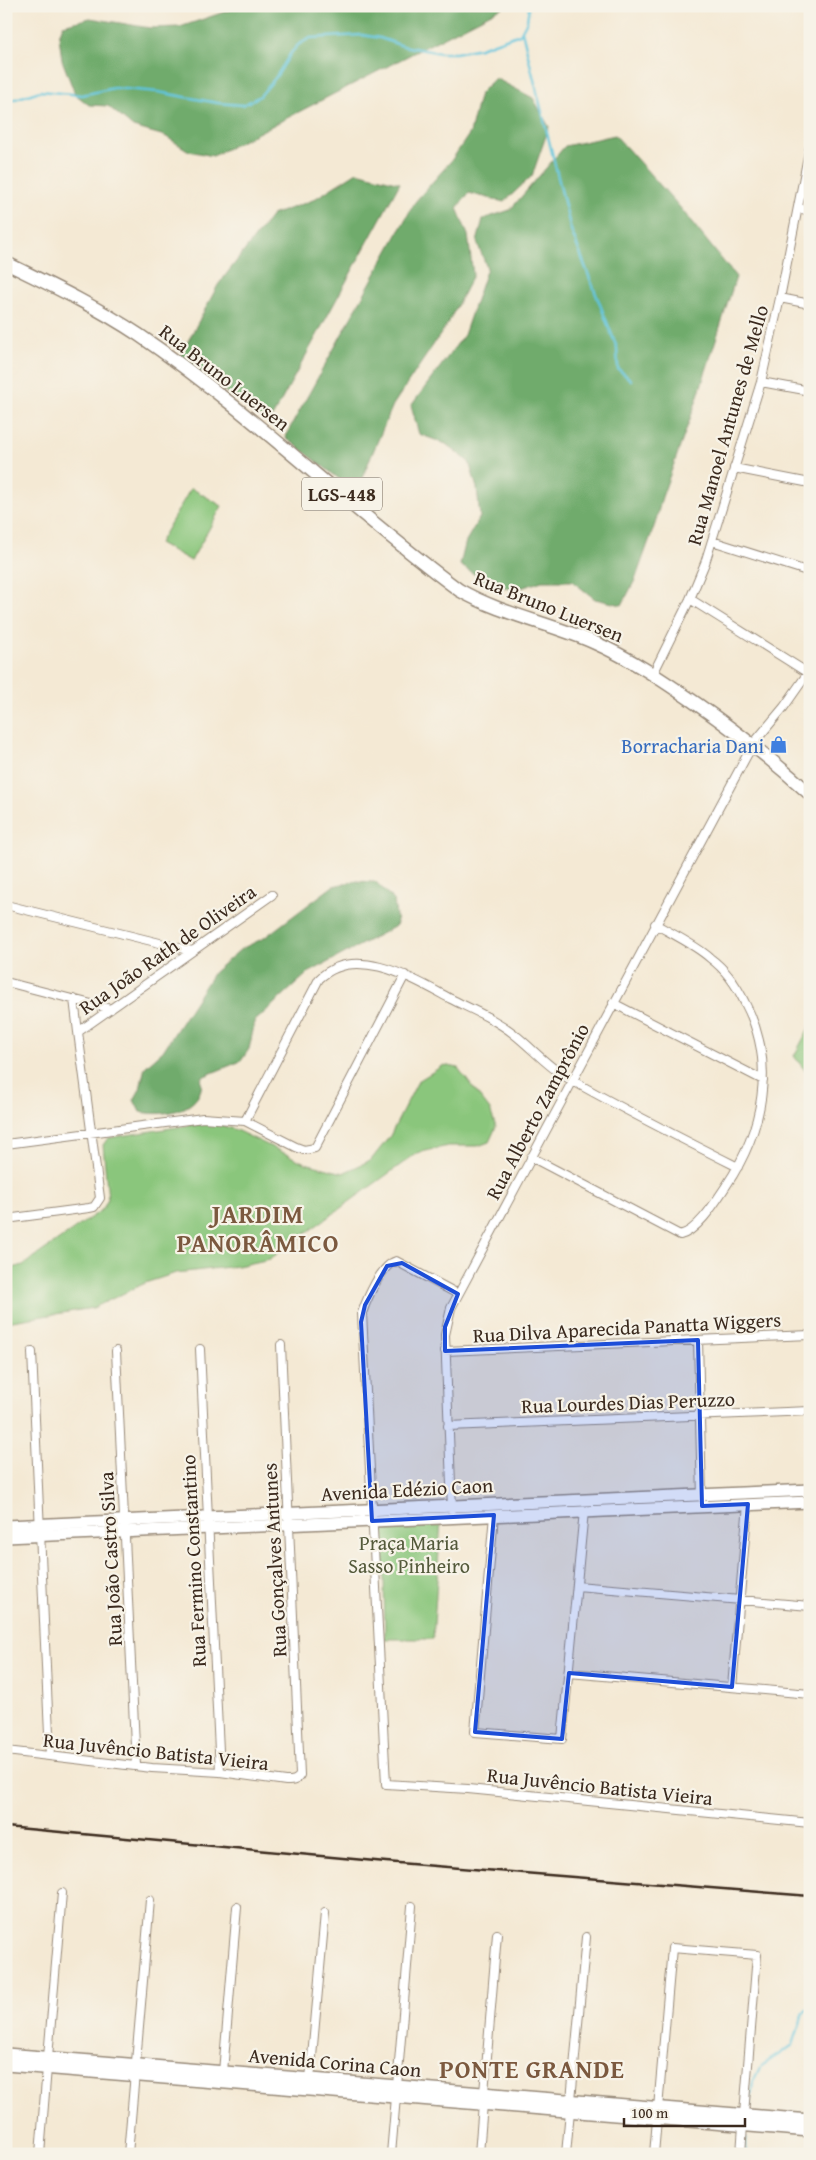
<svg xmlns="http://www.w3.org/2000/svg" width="816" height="2160" font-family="'Gentium Book Plus',serif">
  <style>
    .green { fill: #8ac67c; stroke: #62784d }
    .forest { fill: #6fab6c; stroke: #556a45 }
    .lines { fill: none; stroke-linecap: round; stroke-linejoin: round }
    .stream { stroke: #5fc4dc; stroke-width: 2.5 }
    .street-casing { stroke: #988a79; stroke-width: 10 }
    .secondary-casing { stroke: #988a79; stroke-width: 14 }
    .primary-casing { stroke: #988a79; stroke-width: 15 }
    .street { stroke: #fff; stroke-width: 8 }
    .secondary { stroke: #fff; stroke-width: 11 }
    .primary { stroke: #fff; stroke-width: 12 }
    .rail { stroke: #3b2a1e; stroke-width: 2.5 }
    .marked { fill: #1d4ed8; fill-opacity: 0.2; stroke: #1d4ed8; stroke-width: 4; stroke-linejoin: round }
    .labels { text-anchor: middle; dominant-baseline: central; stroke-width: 4.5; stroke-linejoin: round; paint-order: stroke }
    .shield { fill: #f7f3e8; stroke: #73665b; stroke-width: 1 }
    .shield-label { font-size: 19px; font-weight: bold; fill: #3b2a1e }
    .street-label { font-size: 20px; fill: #3b2a1e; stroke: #f7f3e8 }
    .shop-label { font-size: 20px; fill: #366cbe; stroke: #f7f3e8; text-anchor: end }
    .park-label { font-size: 20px; fill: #53593a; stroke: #f7f3e8 }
    .district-label { font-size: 25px; font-weight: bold; letter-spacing: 1px; fill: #7b593f; stroke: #f7f3e8 }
  </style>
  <rect width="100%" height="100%" fill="#f7f3e8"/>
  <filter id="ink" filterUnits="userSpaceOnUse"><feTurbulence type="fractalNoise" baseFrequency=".02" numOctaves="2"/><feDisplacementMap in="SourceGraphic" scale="10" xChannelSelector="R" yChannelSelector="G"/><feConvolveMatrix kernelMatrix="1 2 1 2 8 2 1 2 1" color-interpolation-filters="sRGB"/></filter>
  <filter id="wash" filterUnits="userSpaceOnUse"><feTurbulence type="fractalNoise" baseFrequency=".0096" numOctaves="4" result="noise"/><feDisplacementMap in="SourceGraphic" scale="20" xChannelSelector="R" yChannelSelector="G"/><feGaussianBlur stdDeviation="1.12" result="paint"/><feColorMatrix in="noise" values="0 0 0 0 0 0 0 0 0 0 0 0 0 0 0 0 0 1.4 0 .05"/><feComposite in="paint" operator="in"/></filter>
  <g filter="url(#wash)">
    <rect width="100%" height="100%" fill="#f4e9d4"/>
    <path class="green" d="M191,488L222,506L191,561L159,543Z
      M810,1026V1077L794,1056Z
      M444,1065L458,1068L490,1110L496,1127L489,1142L478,1146H448L417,1153L270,1259L238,1266L176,1273L145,1283L93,1308L6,1322V1270L23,1265L103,1209L108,1199L103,1145L108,1138L190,1125L215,1123L236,1130L305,1163L343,1173L371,1160L390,1136L418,1081Z
      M441,1521L433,1639H385L384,1576L379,1573L377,1524Z"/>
    <path class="forest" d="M242,6H505L213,156L189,151L165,136L133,127L108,106L89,105L75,94L62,60L59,36L63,25L90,18L150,28L180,27Z
      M495,78L533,98L549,127L532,176L504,202L469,193L457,208L468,235L473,275L448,323L393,405L356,492L285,437L415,202L451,161L470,133L480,93Z
      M615,135L678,205L736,277L695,405L662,497L655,524L635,580L622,605L595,599L572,581H542L515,590L488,583L460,565L466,541L480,517L477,488L469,462L446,444L419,434L411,406L464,335L487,268L477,242L483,219L510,210L565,146Z
      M357,172L400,183L269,423L179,358L218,285L272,215L313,200Z
      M355,881L376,882L394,900L397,924L394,927L308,973L255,1021L249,1049L241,1061L202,1077C201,1080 202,1085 201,1089C195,1113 160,1116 140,1112L134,1100L140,1089L145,1067L163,1051L214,972L241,949L264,938L333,886Z"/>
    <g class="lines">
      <path class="stream" d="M522,31L571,230L617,348L618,369L631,380
        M6,102L40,91L82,95L114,88L158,92L218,103L243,105L260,96L276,77L291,53L298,45L310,38L362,35L380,38L403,46L440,53H456L480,48L520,34L527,21L529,6
        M750,2107L753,2082L760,2067L793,2045L803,2014L810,2006
        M746,2154V2139"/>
    </g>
  </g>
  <g filter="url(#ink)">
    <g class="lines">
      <defs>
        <path id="street" d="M798,208L810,211
          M780,298L810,304
          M761,382L810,391
          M734,468L810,483
          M712,541L810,572
          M690,599L808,673
          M653,674L690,599L705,563L761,382L780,298L810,146
          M6,905L192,951
          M6,982L111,1009
          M74,999L78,1032
          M613,1003L763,1080
          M245,1121L319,979C356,943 415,980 451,999C473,1010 495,1019 514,1034C532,1048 547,1066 566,1077C622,1109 680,1138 738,1167
          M6,1144L203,1118L245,1121L296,1147L304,1150L315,1148L405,975
          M531,1157L680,1235C698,1231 716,1201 726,1186C763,1131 777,1063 745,1003C737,986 725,969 710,958C694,944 674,935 655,924
          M6,1219L89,1208L94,1207L100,1198L78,1032L272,895
          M458,1294L396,1261C381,1265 367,1299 362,1313L386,1784L468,1789L810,1823
          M698,1340L702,1498
          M200,1349L220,1772
          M116,1351L136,1766
          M445,1351L810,1335
          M32,1352L50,1756
          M448,1426L810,1411
          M452,1509L445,1335L451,1308L753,744L784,707L810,670
          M494,1515L475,1732L562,1739L584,1511
          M577,1586L810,1606
          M569,1673L810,1694
          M732,1687L748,1504
          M6,1751L152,1768L220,1772L286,1781C292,1781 297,1781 300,1775L281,1345
          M48,2057L62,1893
          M223,2072L237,1907
          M310,2079L325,1913
          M397,2086L412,1906
          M484,2093L497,1934
          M571,2100L586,1937
          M40,2154L47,2068
          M128,2154L150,1900
          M391,2154L396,2097
          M479,2154L483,2104
          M566,2154L570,2111
          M654,2154L672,1948L757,1955L744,2114
          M741,2154L743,2125"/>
        <path id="secondary" d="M6,1526L810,1490
          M6,1537L810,1502
          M6,2054L810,2120
          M6,2065L810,2131"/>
        <path id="primary" d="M6,263C51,285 97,307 139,335C252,412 349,509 459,590C501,614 549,623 593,642C630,658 664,681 697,704C737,732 774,761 810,794"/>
      </defs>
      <use href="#street" class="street-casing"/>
      <use href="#secondary" class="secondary-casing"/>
      <use href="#primary" class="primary-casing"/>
      <use href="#street" class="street"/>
      <use href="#secondary" class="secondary"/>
      <use href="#primary" class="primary"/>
      <path class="rail" d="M6,1827L386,1862L810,1896"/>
    </g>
  </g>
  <path class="marked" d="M402,1263L458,1294L445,1327V1351L698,1340L702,1506L748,1504L732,1687L569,1673L562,1739L475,1732L494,1515L372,1521L361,1322L365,1305L387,1266Z"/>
  <defs>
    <symbol id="shop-bare" viewBox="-9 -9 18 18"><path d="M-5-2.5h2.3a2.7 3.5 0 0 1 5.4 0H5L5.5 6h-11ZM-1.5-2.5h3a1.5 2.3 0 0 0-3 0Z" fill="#3f7fe0" stroke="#f7f3e8" stroke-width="2.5" paint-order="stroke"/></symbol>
  </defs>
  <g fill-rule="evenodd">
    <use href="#shop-bare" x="766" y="732" width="25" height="25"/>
  </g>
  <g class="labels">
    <rect class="shield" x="302" y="477.5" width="80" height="33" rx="4"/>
    <g class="shield-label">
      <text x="342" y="494">LGS-448</text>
    </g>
    <g class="street-label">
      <text transform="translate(225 377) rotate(38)">Rua Bruno Luersen</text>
      <text transform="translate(727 425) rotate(-74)">Rua Manoel Antunes de Mello</text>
      <text transform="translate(549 606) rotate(22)">Rua Bruno Luersen</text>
      <text transform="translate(167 949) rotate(-35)">Rua João Rath de Oliveira</text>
      <text transform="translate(537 1111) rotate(-62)">Rua Alberto Zamprônio</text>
      <text transform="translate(627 1327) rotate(-3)">Rua Dilva Aparecida Panatta Wiggers</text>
      <text transform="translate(628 1402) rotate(-2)">Rua Lourdes Dias Peruzzo</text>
      <text transform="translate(407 1489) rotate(-3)">Avenida Edézio Caon</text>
      <text transform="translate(110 1559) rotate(-93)">Rua João Castro Silva</text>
      <text transform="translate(274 1560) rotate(-93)">Rua Gonçalves Antunes</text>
      <text transform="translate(193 1561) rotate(-93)">Rua Fermino Constantino</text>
      <text transform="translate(156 1751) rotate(6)">Rua Juvêncio Batista Vieira</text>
      <text transform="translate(600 1786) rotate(6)">Rua Juvêncio Batista Vieira</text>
      <text transform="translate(335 2062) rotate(5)">Avenida Corina Caon</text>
    </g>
    <g class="shop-label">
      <text x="764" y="745">Borracharia Dani</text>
    </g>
    <g class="park-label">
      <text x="409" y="1542">Praça Maria<tspan x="409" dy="23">Sasso Pinheiro</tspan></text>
    </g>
    <g class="district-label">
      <text x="258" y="1214">JARDIM<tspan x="258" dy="29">PANORÂMICO</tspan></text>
      <text x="532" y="2069">PONTE GRANDE</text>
    </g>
  </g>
  <rect width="816" height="2160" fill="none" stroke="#f7f3e8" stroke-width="25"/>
  <path d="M624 2118v8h121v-8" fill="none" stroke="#3b2a1e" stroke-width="2.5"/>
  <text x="631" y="2118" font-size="15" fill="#3b2a1e" stroke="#f7f3e8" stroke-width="4" paint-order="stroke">100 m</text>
</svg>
